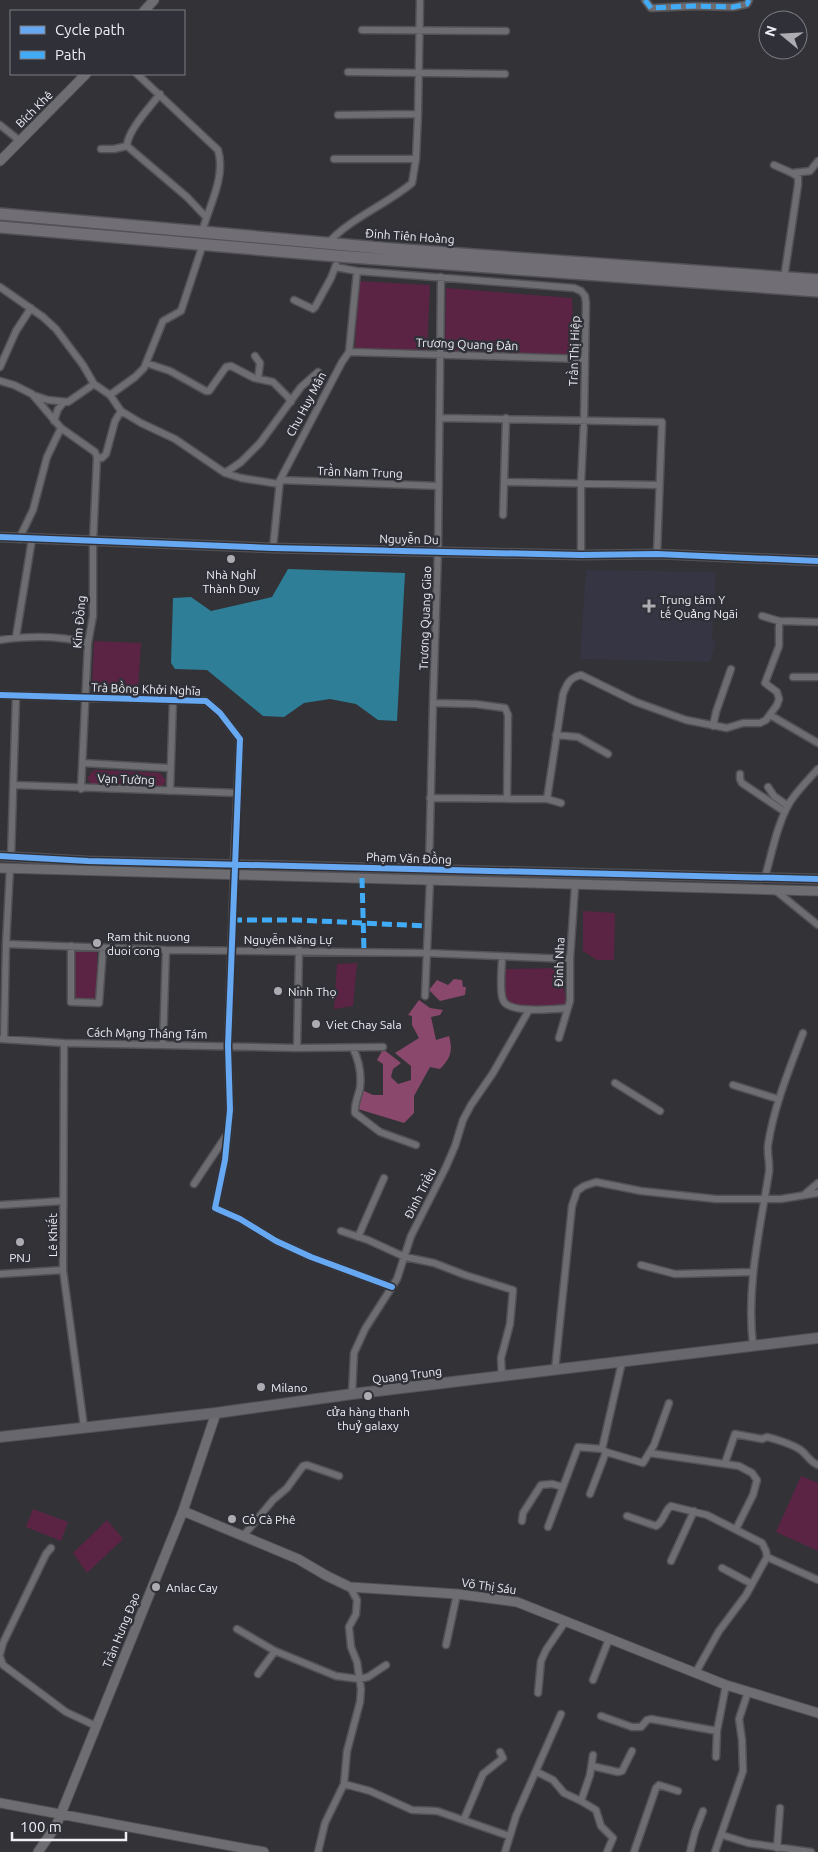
<svg xmlns="http://www.w3.org/2000/svg" width="818" height="1852" font-family="Ubuntu,sans-serif">
  <style>
    .built { fill: #363543 }
    .green { fill: #5c2444 }
    .forest { fill: #8a486c }
    .water { fill: #2e7e98 }
    .lines { fill: none; stroke-linecap: round; stroke-linejoin: round }
    .street-casing { stroke: #515156; stroke-width: 9 }
    .secondary-casing { stroke: #515156; stroke-width: 11 }
    .primary-casing { stroke: #515156; stroke-width: 12 }
    .highway-casing { stroke: #515156; stroke-width: 14 }
    .street { stroke: #6e6e72; stroke-width: 6 }
    .secondary { stroke: #6e6e72; stroke-width: 9 }
    .primary { stroke: #69676e; stroke-width: 10 }
    .highway { stroke: #726e76; stroke-width: 11 }
    .quiet { stroke: #42abf6; stroke-width: 5; stroke-dasharray: 10 5; stroke-linecap: butt }
    .cycleway-casing { stroke: #303039; stroke-width: 9 }
    .cycleway { stroke: #66a8f1; stroke-width: 6 }
    .poi-dot { fill: #acacb2; stroke: #303039; stroke-width: 2 }
    .labels { text-anchor: middle; dominant-baseline: central; stroke-width: 5; stroke-linejoin: round; paint-order: stroke }
    .street-label { font-size: 12px; fill: #eeeef4; stroke: #303039 }
    .poi-label { font-size: 12px; fill: #eeeef4; stroke: #303039; text-anchor: start }
  </style>
  <rect width="100%" height="100%" fill="#323237"/>
  <path class="built" d="M586,570L716,572L712,640L716,641L710,662L580,659Z"/>
  <path class="green" d="M358,281L430,285L427,352L355,349Z
    M446,288L572,298L574,358L445,354Z
    M94,641L141,643L138,689L92,687Z
    M94,770L160,773L166,781L161,788L92,785L87,778Z
    M583,911L615,913L614,960H597L583,951Z
    M69,951H97L98,1002L68,1001Z
    M357,963L353,1006L334,1009L337,964Z
    M561,968L567,1009L505,1007V969Z
    M801,1476L818,1483V1551L776,1532Z
    M33,1509L68,1522L61,1541L26,1527Z
    M107,1520L123,1539L87,1573L73,1553Z"/>
  <path class="forest" d="M454,979L462,980L463,987H466L465,995L440,1001L429,990L437,980L448,985Z
    M419,1000L430,1008L443,1010L440,1015L431,1017L436,1040L449,1036C453,1050 451,1058 440,1069L430,1067L414,1096V1113L404,1123L358,1109L362,1090L373,1095H383V1064L377,1060L383,1049L401,1063L393,1069L391,1077L398,1084L411,1080V1066L395,1053L419,1038L412,1025V1016L408,1015Z"/>
  <path class="water" d="M288,569L405,573L397,721L378,720L356,704L330,699L304,703L284,717L263,716L207,670L175,669L171,663L173,598L191,597L211,611L272,597Z"/>
  <g class="lines">
    <defs>
      <path id="street" d="M645,0L651,8L694,6L733,7L747,4L749,0
        M362,30L506,31
        M348,72L505,74
        M137,74L218,150C226,177 209,206 202,232
        M160,94C151,106 127,131 127,146L187,197L206,217
        M338,115L418,114
        M0,125L20,141
        M101,149H114L127,146
        M334,159H416
        M774,165L792,173
        M327,244C350,218 386,205 412,183L416,159L418,114L420,0
        M335,267L357,271L574,288L581,291L585,296L586,303L584,420L581,483V555
        M784,278L798,185V177L792,173L810,171L818,161
        M0,287L43,317L56,329L83,365L94,384L110,395L121,411L141,423L175,439L225,473L241,478L279,484
        M294,300L313,309L315,307L331,278L336,265
        M349,352L584,359
        M255,356L260,363L258,379
        M146,363L170,371L206,391H209L226,367L231,366L254,378L273,382L288,397L291,402
        M0,367L16,331L31,308
        M0,381L14,385L32,394L61,428L95,452L97,457L93,542V616L88,643L81,789
        M33,395L48,400L68,402L94,384
        M110,395L135,377L144,368L163,321L181,311L203,244
        M440,418L662,422L657,554
        M54,421L58,409L64,402
        M97,457L102,458L106,454L115,421L121,411
        M225,473L241,462L260,443L301,387L318,372
        M280,480L439,486
        M504,482L659,485
        M503,515L506,418
        M19,539L33,510L47,457L61,428
        M273,548L280,480L342,362L349,352L357,271
        M762,616L779,621L818,622
        M16,637L32,539
        M0,640C28,636 61,636 88,643
        M793,677H818
        M0,695L206,701L220,713L240,739L234,864
        M433,703L475,704L505,708L508,715L507,799
        M770,715L818,743
        M713,726L716,712L731,669
        M556,735L578,737L608,754
        M83,763L170,768
        M740,774V779L742,783L785,812
        M14,785L238,793
        M768,787L774,796L788,806
        M170,791L173,701
        M430,798L547,799L561,803
        M547,799L563,694C567,684 569,678 581,675L636,702L686,720L727,728L743,723H760L766,720L777,705L779,699L777,692L765,683L779,646V621
        M11,857L16,696
        M429,870L433,703L438,551L441,277
        M234,875L228,1046L230,1110L225,1160L215,1208L240,1219L276,1241L311,1257L392,1287
        M765,877C772,853 777,824 790,802C798,790 808,780 818,769
        M775,890L818,925
        M6,944L166,950L426,953L570,959
        M71,946V1002L99,1003L103,948
        M502,957C502,969 499,990 503,1000C508,1014 555,1009 567,1008
        M425,996L430,880
        M559,1038L570,1001V959L575,886
        M0,1039L64,1043L297,1048L383,1047
        M4,1039L6,944L10,868
        M64,1043L63,1270L84,1427
        M163,1044L166,950
        M297,1048L299,950
        M353,1048C359,1061 362,1073 360,1088C358,1097 354,1104 355,1113L380,1132L416,1145
        M615,1083L660,1111
        M733,1085L778,1099
        M194,1184L228,1133
        M805,1194L818,1183
        M0,1205L63,1201
        M341,1231L368,1240L405,1257L434,1263L465,1275L513,1290L510,1324L501,1358L502,1377
        M358,1237L384,1178
        M641,1265L675,1274L753,1272
        M0,1274L63,1270
        M753,1345C746,1287 760,1229 769,1172C770,1163 767,1154 768,1145C774,1106 789,1070 803,1033
        M555,1370L572,1206L577,1191L584,1186L596,1182L641,1191L716,1199H781L818,1193
        M352,1394L354,1353L365,1329L397,1279L411,1236L446,1167L455,1146L463,1120L471,1105L493,1073L529,1010
        M602,1449L622,1362
        M649,1453L739,1466L752,1473L757,1480L753,1495L736,1529
        M725,1463L735,1434L762,1439L767,1437C778,1440 793,1444 802,1451C808,1456 810,1462 818,1465
        M590,1494L606,1452
        M627,1516L656,1526C664,1522 664,1511 671,1506L707,1515L762,1543L766,1551L767,1557L818,1580
        M522,1521L523,1513L541,1485L552,1484L563,1487
        M548,1527L578,1447L602,1449L606,1452L643,1463L654,1445L669,1403
        M244,1535L273,1500L287,1488L303,1466L307,1465L339,1476
        M671,1561L694,1511
        M722,1568L752,1584
        M237,1629L275,1651L336,1676L359,1679L368,1677L386,1665
        M446,1645L457,1594
        M0,1654L3,1643L46,1554L51,1548
        M0,1657L3,1665L66,1712L96,1726
        M696,1672L719,1631L746,1595L767,1557
        M258,1674L275,1651
        M593,1680L609,1639
        M538,1693L541,1661L546,1650L565,1622
        M601,1716L632,1727H641L647,1720L651,1719L717,1731
        M716,1757L717,1731L726,1685
        M592,1766L618,1772L622,1771L632,1751
        M537,1772L553,1780L564,1793L581,1801L596,1810L601,1826L613,1838L607,1852
        M344,1784L370,1791L412,1810L437,1811L509,1836
        M581,1801L590,1775L593,1755
        M464,1819L483,1774L503,1758L500,1752
        M722,1835L748,1843L811,1852
        M777,1848L780,1808
        M318,1852L325,1823L344,1784L347,1751L360,1702L361,1689L357,1662L351,1647L349,1627L356,1614L357,1600L350,1587
        M505,1852L516,1816L561,1714
        M634,1852L656,1788L659,1785L678,1791
        M690,1852L695,1832L703,1811
        M715,1852L743,1771L742,1740L739,1719L748,1692"/>
      <path id="secondary" d="M144,11L154,0
        M0,161L86,74
        M0,537L273,548L581,555L657,554L818,561
        M0,856L88,861L818,879
        M0,868L818,891
        M183,1511L298,1559L327,1576L350,1587L457,1594L517,1602L726,1685L818,1713
        M0,1803L264,1852
        M38,1852L56,1826L183,1511L216,1413"/>
      <path id="primary" d="M0,1437L216,1413L352,1394L818,1338"/>
      <path id="highway" d="M0,214L392,249L818,280
        M0,227L337,256L818,291"/>
    </defs>
    <use href="#street" class="street-casing"/>
    <use href="#secondary" class="secondary-casing"/>
    <use href="#primary" class="primary-casing"/>
    <use href="#highway" class="highway-casing"/>
    <use href="#street" class="street"/>
    <use href="#secondary" class="secondary"/>
    <use href="#primary" class="primary"/>
    <use href="#highway" class="highway"/>
    <path class="quiet" d="M645,0L651,8L694,6L733,7L747,4L749,0
      M362,878L364,951
      M232,920H297L427,926"/>
    <defs>
      <path id="cycleway" d="M0,537L273,548L581,555L657,554L818,561
        M0,695L206,701L220,713L240,739L228,1046L230,1110L225,1160L215,1208L240,1219L276,1241L311,1257L392,1287
        M0,856L88,861L818,879"/>
    </defs>
    <use href="#cycleway" class="cycleway-casing"/>
    <use href="#cycleway" class="cycleway"/>
  </g>
  <g class="poi-dot">
    <circle cx="231" cy="559" r="5"/>
    <path d="M646.5 598.5h5v5h5v5h-5v5h-5v-5h-5v-5h5z"/>
    <circle cx="97" cy="943" r="5"/>
    <circle cx="278" cy="991" r="5"/>
    <circle cx="316" cy="1024" r="5"/>
    <circle cx="20" cy="1242" r="5"/>
    <circle cx="261" cy="1387" r="5"/>
    <circle cx="368" cy="1396" r="5"/>
    <circle cx="232" cy="1519" r="5"/>
    <circle cx="156" cy="1587" r="5"/>
  </g>
  <g class="labels">
    <g class="street-label">
      <text transform="translate(34 109) rotate(-45)">Bích Khê</text>
      <text transform="translate(410 236) rotate(4)">Đinh Tiên Hoàng</text>
      <text transform="translate(467 344) rotate(2)">Trương Quang Đản</text>
      <text transform="translate(574 351) rotate(-88)">Trần Thị Hiệp</text>
      <text transform="translate(306 404) rotate(-62)">Chu Huy Mân</text>
      <text transform="translate(360 472) rotate(2)">Trần Nam Trung</text>
      <text transform="translate(409 539) rotate(1)">Nguyễn Du</text>
      <text transform="translate(425 618) rotate(-88)">Trương Quang Giao</text>
      <text transform="translate(79 622) rotate(-85)">Kim Đồng</text>
      <text transform="translate(146 689) rotate(2)">Trà Bồng Khởi Nghĩa</text>
      <text transform="translate(126 779) rotate(2)">Vạn Tường</text>
      <text transform="translate(409 858) rotate(2)">Phạm Văn Đồng</text>
      <text x="288" y="939">Nguyễn Năng Lự</text>
      <text transform="translate(559 962) rotate(-88)">Đinh Nha</text>
      <text transform="translate(147 1033) rotate(1)">Cách Mạng Tháng Tám</text>
      <text transform="translate(420 1193) rotate(-63)">Đinh Triều</text>
      <text transform="translate(52 1235) rotate(-90)">Lê Khiết</text>
      <text transform="translate(407 1375) rotate(-7)">Quang Trung</text>
      <text transform="translate(489 1586) rotate(8)">Võ Thị Sáu</text>
      <text transform="translate(121 1630) rotate(-68)">Trần Hưng Đạo</text>
    </g>
    <g class="poi-label">
      <text x="231" y="574" text-anchor="middle">Nhà Nghỉ<tspan x="231" dy="14">Thành Duy</tspan></text>
      <text x="660" y="599">Trung tâm Y<tspan x="660" dy="14">tế Quảng Ngãi</tspan></text>
      <text x="107" y="936">Ram thit nuong<tspan x="107" dy="14">duoi cong</tspan></text>
      <text x="288" y="991">Ninh Thọ</text>
      <text x="326" y="1024">Viet Chay Sala</text>
      <text x="20" y="1257" text-anchor="middle">PNJ</text>
      <text x="271" y="1387">Milano</text>
      <text x="368" y="1411" text-anchor="middle">cửa hàng thanh<tspan x="368" dy="14">thuỷ galaxy</tspan></text>
      <text x="242" y="1519">Cỏ Cà Phê</text>
      <text x="166" y="1587">Anlac Cay</text>
    </g>
  </g>
  <rect x="10" y="10" width="175" height="65" fill="#303039" stroke="#7c7c84"/>
  <rect x="20" y="26" width="25" height="8" fill="#66a8f1" stroke="#7c7c84"/>
  <text x="55" y="35" font-size="15" fill="#eeeef4">Cycle path</text>
  <rect x="20" y="51" width="25" height="8" fill="#42abf6" stroke="#7c7c84"/>
  <text x="55" y="60" font-size="15" fill="#eeeef4">Path</text>
  <g transform="translate(783 35) rotate(288)"><circle r="24" fill="#303039" stroke="#7c7c84"/>
  <path d="M0-4L9 19L0 12L-9 19Z" fill="#acacb2"/>
  <text y="-8" font-size="14" font-weight="bold" text-anchor="middle" fill="#eeeef4">N</text>
  </g>
  <path d="M12 1832v8h114v-8" fill="none" stroke="#eeeef4" stroke-width="2.5"/>
  <text x="20" y="1832" font-size="15" fill="#eeeef4" stroke="#303039" stroke-width="4" paint-order="stroke">100 m</text>
</svg>
